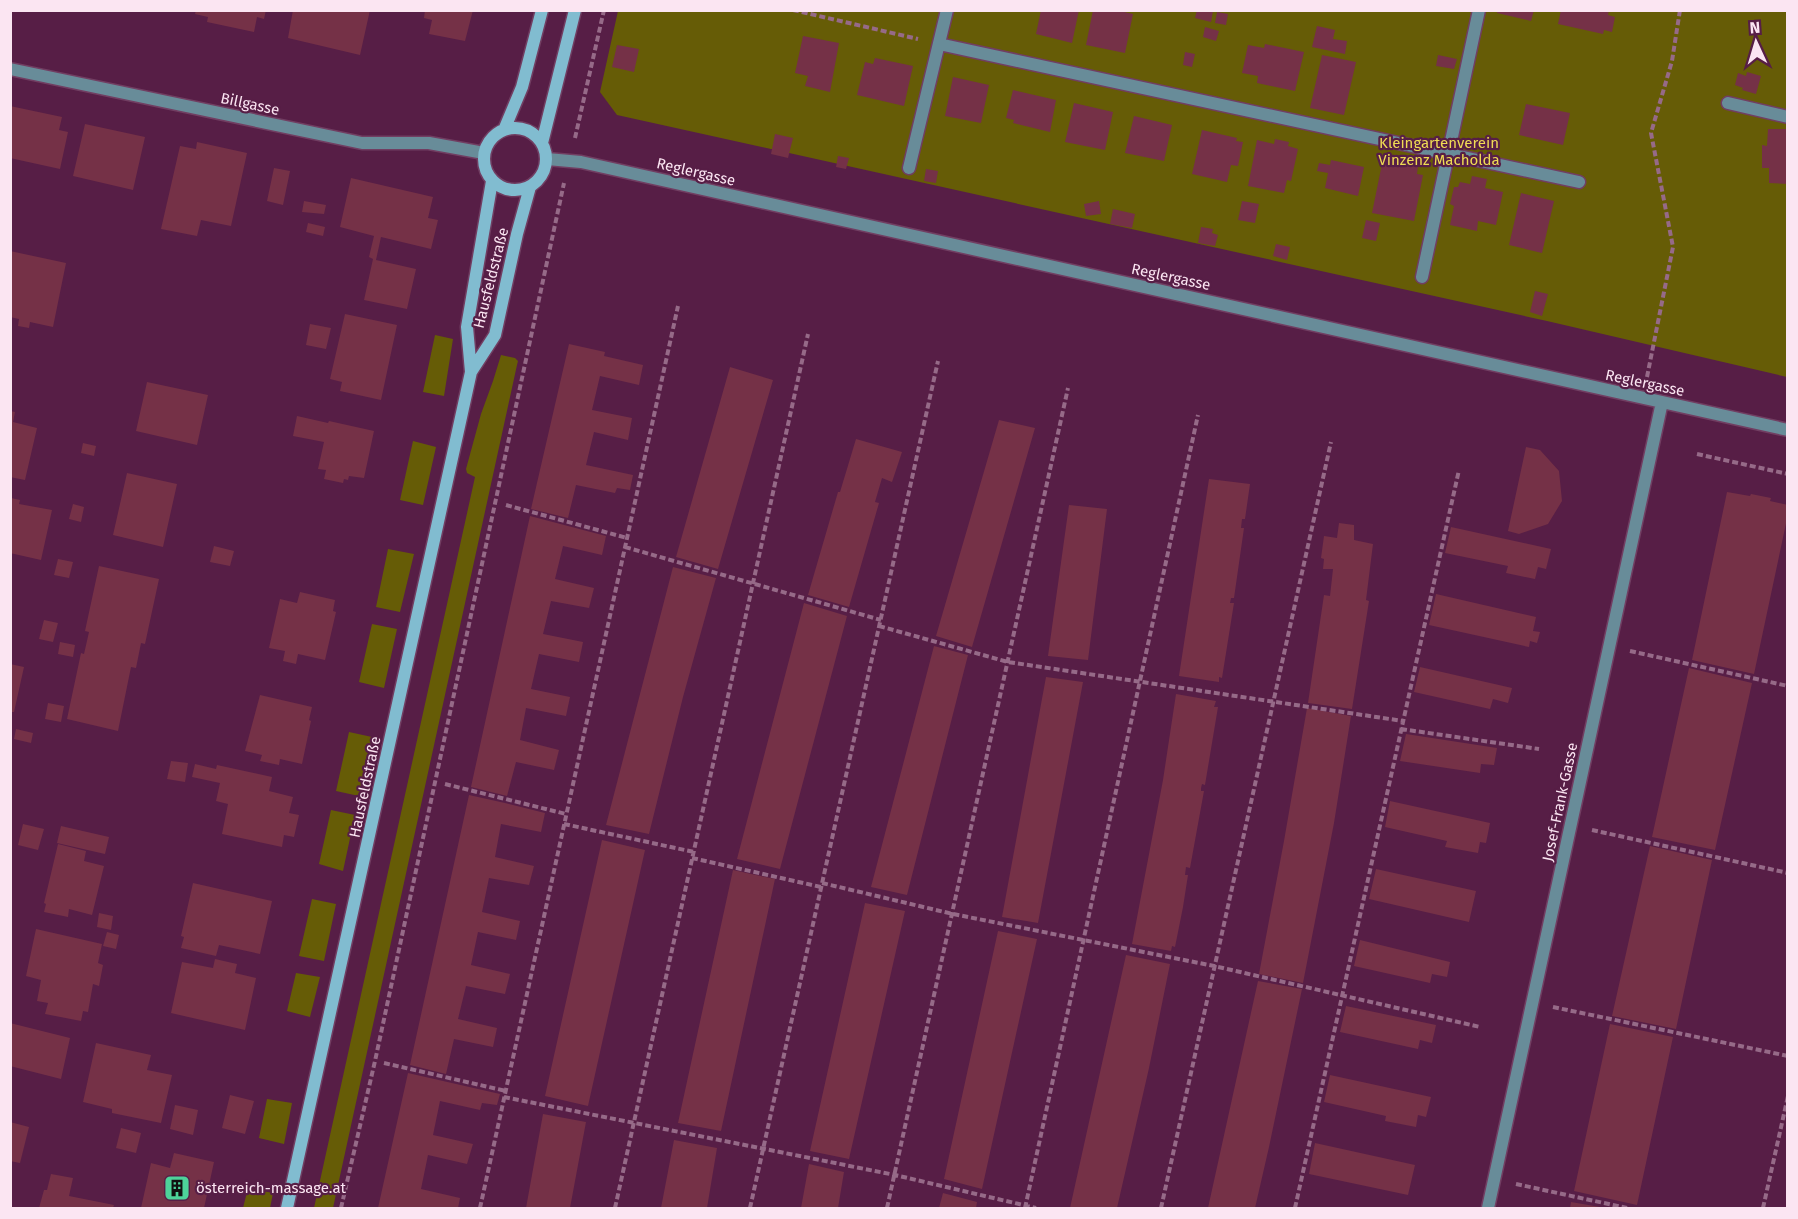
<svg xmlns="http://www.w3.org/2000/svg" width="1798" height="1219" font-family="'Fira Sans',sans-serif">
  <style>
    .green { fill: #665c06 }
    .building { fill: #753147 }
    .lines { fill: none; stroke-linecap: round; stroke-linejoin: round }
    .lane-casing { stroke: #713e62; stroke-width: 15 }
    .street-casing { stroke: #713e62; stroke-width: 15 }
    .secondary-casing { stroke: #713e62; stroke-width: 15 }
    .path { stroke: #966a88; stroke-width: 4; stroke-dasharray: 6 3; stroke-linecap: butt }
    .lane { stroke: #688c99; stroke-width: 12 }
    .street { stroke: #688c99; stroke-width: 12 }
    .secondary { stroke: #81bcd0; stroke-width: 12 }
    .labels { text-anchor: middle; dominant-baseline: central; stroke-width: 4.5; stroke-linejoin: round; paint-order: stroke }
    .street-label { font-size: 15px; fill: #fbe5f2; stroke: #571e46 }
    .park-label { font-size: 15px; fill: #efdc54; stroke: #571e46 }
    .poi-label { font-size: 15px; fill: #fbe5f2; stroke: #571e46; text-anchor: start }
  </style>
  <rect width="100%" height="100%" fill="#571e46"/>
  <path class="green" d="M618,11H1787V377L1547,321L617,115L600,92Z
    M435,335L453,339L444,396L423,392Z
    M501,355L515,358L518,361L517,365L333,1208H314L475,477L467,473L466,469L481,414L493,381Z
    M413,441L436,447L423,505L400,500Z
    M388,549L414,554L400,612L376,607Z
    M372,624L397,629L384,688L359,682Z
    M349,732L372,737L359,796L336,791Z
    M331,810L355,815L343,871L319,864Z
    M312,899L336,904L324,961L299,956Z
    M296,973L320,977L310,1017L287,1011Z
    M267,1099L292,1103L284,1144L259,1138Z
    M248,1188L273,1193L270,1208H243Z"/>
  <path class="building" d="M196,10H266L264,19L257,17L254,32L207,22L208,17L195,14Z
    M293,10H370L360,55L288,38Z
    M425,10H473L465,41L429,34L432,20L424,18Z
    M1041,10H1079L1072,43L1036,34Z
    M1093,10H1116L1133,14L1125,53L1086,45Z
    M1197,10L1213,11L1211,22L1195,18Z
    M1498,10H1534L1531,21L1497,13Z
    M1561,10H1609L1608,15L1615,17L1612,32L1604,30L1603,34L1558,24Z
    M1217,12L1228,14L1226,25L1215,23Z
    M1317,26L1335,30L1333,39L1347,41L1345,54L1312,47Z
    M1205,27L1219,31L1216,41L1203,37Z
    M803,36L839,43L830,92L805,86L808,76L795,73Z
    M1265,44L1304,52L1295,91L1257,83L1258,76L1242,73L1248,45L1264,48Z
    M617,45L639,49L634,72L612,67Z
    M1185,52L1195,54L1192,67L1183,65Z
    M1322,55L1356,62L1344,115L1310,108Z
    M1438,55L1457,59L1454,69L1436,66Z
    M875,58L913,66L904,106L857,95L865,62L873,64Z
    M1747,72L1761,76L1756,94L1742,90L1743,88L1735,85L1738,73L1746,76Z
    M953,77L989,85L981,123L945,116Z
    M1013,90L1056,100L1050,132L1013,123L1014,120L1006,118Z
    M1074,103L1113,112L1105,150L1065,142Z
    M1526,104L1570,113L1563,145L1519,135Z
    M10,106L62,117L59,130L68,132L60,169L10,158Z
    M1134,116L1172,125L1164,161L1125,153Z
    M85,124L145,137L133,190L73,176Z
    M1768,129H1788V184L1769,183V168H1762V145L1767,146Z
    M1202,130L1237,138L1236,141L1243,142L1238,166L1231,165L1227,182L1192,174Z
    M775,134L793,138L788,158L771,154Z
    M1275,139L1289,142L1288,146L1298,149L1291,181L1287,180L1284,193L1248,186L1257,140L1274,144Z
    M197,142L247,153L231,226L201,220L197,236L161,229L180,146L196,149Z
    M838,156L849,158L846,169L836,167Z
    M1383,159L1418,167L1417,174L1423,175L1414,221L1372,213Z
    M1331,160L1364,167L1358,196L1325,188L1328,173L1317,171L1319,163L1330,165Z
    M274,168L290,171L283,205L267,201Z
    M926,169L938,171L936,183L924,181Z
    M1472,176L1487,179L1485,188L1503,192L1496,225L1478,221L1477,231L1450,225L1454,206L1450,204L1454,187H1458L1460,182L1470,184Z
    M351,178L433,197L428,218L438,220L431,249L381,237L376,260L416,269L407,309L364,300L373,259L369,257L374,236L340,227Z
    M1521,193L1554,201L1542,253L1509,245Z
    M304,201L326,205L324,214L302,212Z
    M1099,201L1101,214L1086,216L1084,204Z
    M1242,201L1259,204L1255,223L1238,220Z
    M1113,209L1135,214L1132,228L1110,224Z
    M1366,220L1380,223L1376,241L1362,238Z
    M308,223L325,227L323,236L306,232Z
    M1201,227L1213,229L1212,233L1218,235L1215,246L1198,243Z
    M1276,244L1290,247L1287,260L1273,256Z
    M10,251L66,263L53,327L30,322L29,328L18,326L19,319L10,317L12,278H10Z
    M1535,291L1548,294L1542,316L1530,312Z
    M345,314L397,325L381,400L340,391L342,382L330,379Z
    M310,324L331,328L326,349L306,345Z
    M569,344L605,352L604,356L643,365L639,385L600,376L592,410L632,418L628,440L594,432L586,465L633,475L630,490L617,488L615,493L576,485L568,518L531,509Z
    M730,367L773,380L718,569L676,557Z
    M147,382L208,395L197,445L136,431Z
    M10,411L15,412L13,422L37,428L25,480L10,477Z
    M297,416L328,423L329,421L374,431L364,478L349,476L348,480L344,479L343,483L324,479L326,470L318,469L324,442L293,436Z
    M999,420L1035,428L972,647L936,636Z
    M856,439L902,452L892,482L882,478L875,502L879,503L849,607L808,595L838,492H840Z
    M83,443L96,446L94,456L81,453Z
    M1526,447L1540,450L1559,471L1562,501L1548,524L1519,534L1508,531Z
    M127,473L177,484L163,547L113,535Z
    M1209,479L1250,484L1245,519H1242L1241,528H1244L1234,598H1231L1230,603H1234L1222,678L1219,677V682L1179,676Z
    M1727,492L1750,496L1751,494L1771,498L1770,501L1788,505V514L1754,674L1692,660Z
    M11,498L20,500L19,504L52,510L41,560L10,553Z
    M73,504L84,507L81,522L69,519Z
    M1069,505L1107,509L1088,660L1048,656Z
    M530,516L606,536L602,555L563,546L555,579L594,588L589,608L551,601L543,634L583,642L579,662L539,654L531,689L570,697L566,716L526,708L520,740L559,750L554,770L516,762L507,796L471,787Z
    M1339,523L1354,525V540L1373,544L1366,600L1369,601L1352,709L1308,703L1324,595L1330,596L1333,569H1323L1324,559L1321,558L1324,536L1337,538Z
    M1451,527L1551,549L1546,569L1538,567L1535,579L1506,573L1508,566L1445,553Z
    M214,546L234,551L230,566L210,562Z
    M58,559L73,562L69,578L54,575Z
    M99,566L159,579L145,644L141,643L136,668L131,667L118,731L67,719L81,653L84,654L89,632L85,631Z
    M673,567L716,578L683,697L649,834L606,825Z
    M300,592L335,600L333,611L336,612L325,660L298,654L296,664L283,661L285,651L269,648L280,599L297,603Z
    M1436,594L1536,617L1533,631L1540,632L1537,643L1530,641L1529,647L1429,625Z
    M804,603L847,616L780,869L737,859Z
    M44,620L58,623L53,642L39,639Z
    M60,642L75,645L73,657L58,654Z
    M934,646L968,655L907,895L871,887Z
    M10,664L24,667L14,712H10Z
    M1420,667L1512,688L1508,703L1493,699L1490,709L1414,692Z
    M1689,668L1752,683L1715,850L1652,837Z
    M1046,677L1083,682L1038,923L1002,917Z
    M1176,694L1216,701L1214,707H1218L1205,785L1202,784L1201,788V791H1204L1190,868L1186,867L1185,875H1188L1183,907L1175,947L1172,946L1171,951L1132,944L1163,780Z
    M260,695L312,707L309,720L311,721L302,764L280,759L279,765L260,761L262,755L245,751Z
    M48,703L64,706L61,722L45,719Z
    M1307,708L1351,716L1334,823L1303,983L1259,974L1284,841Z
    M16,729L33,733L31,743L14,739Z
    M1406,734L1497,748L1494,765L1481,764L1480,773L1400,761Z
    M171,761L188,763L185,782L167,779Z
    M195,764L216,769L217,765L272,777L269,791L293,797L289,813L299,815L294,837L284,835L282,847L222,834L228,804L216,801L220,783L192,777Z
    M469,795L505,803L545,813L541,832L501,824L495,857L534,866L529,885L489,878L482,912L520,921L516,940L478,932L471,965L510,974L505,994L466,986L458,1019L497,1028L493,1047L454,1039L446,1074L410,1065Z
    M1390,801L1490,823L1486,843L1480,842L1478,853L1445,847L1447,841L1385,827Z
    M23,824L44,829L38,850L18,845Z
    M61,826L109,837L105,854L57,843Z
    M602,840L645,850L588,1106L545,1096Z
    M58,844L86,851L84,861L104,866L92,915L69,909L68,917L44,912L46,904L44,903Z
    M1650,846L1712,860L1676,1029L1612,1016Z
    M1376,869L1476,891L1469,922L1369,899Z
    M733,870L775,879L721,1131L678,1123Z
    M193,883L272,901L260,954L219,945L216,956L181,948L184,937L181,936Z
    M865,903L905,911L849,1159L810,1151Z
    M99,913L113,916L111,930L97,927Z
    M36,929L102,944L98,963L103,965L99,986L93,984L88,1012L83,1011L81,1021L45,1014L48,1003L37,1001L41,980L26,976Z
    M998,931L1037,939L982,1189L944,1179Z
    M107,932L119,935L116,949L103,946Z
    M1360,940L1450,962L1447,977L1432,974L1430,983L1354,966Z
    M1126,955L1170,964L1149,1068L1117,1208H1070Z
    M215,959L237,964L235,973L256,978L245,1030L171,1013L182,962L213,968Z
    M1258,981L1302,989L1269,1147L1255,1208H1208Z
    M1346,1006L1436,1025L1432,1043L1420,1040L1418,1049L1340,1032Z
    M10,1023L70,1038L61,1079L10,1066Z
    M1610,1024L1673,1037L1637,1205L1574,1191Z
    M96,1043L151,1055L147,1070L172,1075L161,1123L112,1113V1109L83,1102Z
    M408,1073L500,1094L497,1105L482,1103L480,1110L440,1101L433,1135L473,1144L467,1164L428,1155L421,1189L460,1198L458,1208H378Z
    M1330,1075L1431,1097L1426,1117L1418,1115L1416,1127L1385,1121L1386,1116L1324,1102Z
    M230,1095L254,1101L245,1134L222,1128Z
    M175,1105L198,1110L193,1135L170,1129Z
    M543,1114L586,1122L570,1208H526Z
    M10,1122L29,1127L20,1163L10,1161Z
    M121,1128L141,1133L136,1153L116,1148Z
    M674,1140L717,1148L707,1208H661Z
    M1315,1143L1415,1165L1408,1195L1309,1174Z
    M174,1153L214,1162L204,1208H141L151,1163L170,1168Z
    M809,1164L844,1172L838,1208H801Z
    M51,1174L73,1178L69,1196L114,1205L113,1208H39L44,1190H47Z
    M943,1193L977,1202L976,1208H939Z
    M1571,1202L1600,1207V1208H1570Z"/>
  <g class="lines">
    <defs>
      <path id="lane" d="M939,44L1579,182
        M1728,103L1788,117
        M909,168L947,10
        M1422,277L1479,10"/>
      <path id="street" d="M10,69L362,143H429L484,153
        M547,159L581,162L1788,430
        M1488,1208L1662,402"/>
      <path id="secondary" d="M484 159a31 31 0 1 1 62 0a31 31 0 1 1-62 0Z
        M504,130L522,87L542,10
        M542,143L575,10
        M471,372L495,335L517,234L530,187
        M287,1208L471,372L467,327L492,181"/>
    </defs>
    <use href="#lane" class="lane-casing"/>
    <use href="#street" class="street-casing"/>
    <use href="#secondary" class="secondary-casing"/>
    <path class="path" d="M793,10L918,39
      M575,138L604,10
      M1647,377L1673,247L1651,133L1672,61L1680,10
      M1697,454L1788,474
      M506,505L627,538
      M625,547L881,620
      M879,626L1008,662L1403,721
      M1630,651L1788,686
      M1401,729L1539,749
      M445,784L566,814
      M564,824L694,852
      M1592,830L1788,873
      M692,858L821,887
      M822,883L953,914L1214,966L1480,1027
      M1553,1007L1788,1056
      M384,1063L506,1091
      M504,1097L895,1175L1036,1208
      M1516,1184L1627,1208
      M341,1208L375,1061L564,183
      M480,1208L678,306
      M615,1208L808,334
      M750,1208L938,361
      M887,1208L1068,388
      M1025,1208L1198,415
      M1161,1208L1331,442
      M1295,1208L1459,470
      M1763,1208L1788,1096"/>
    <use href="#lane" class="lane"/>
    <use href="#street" class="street"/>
    <use href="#secondary" class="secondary"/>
  </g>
  <defs>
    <symbol id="building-square" viewBox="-11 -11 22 22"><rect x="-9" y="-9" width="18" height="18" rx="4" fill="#4dd39a" stroke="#571e46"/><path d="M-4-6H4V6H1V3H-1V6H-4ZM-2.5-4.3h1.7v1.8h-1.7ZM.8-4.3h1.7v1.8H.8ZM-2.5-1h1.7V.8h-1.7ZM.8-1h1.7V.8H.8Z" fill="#111"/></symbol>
  </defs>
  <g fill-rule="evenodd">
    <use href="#building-square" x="162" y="1173" width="30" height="30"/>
  </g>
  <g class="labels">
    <g class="street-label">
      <text transform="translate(250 104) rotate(12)">Billgasse</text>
      <text transform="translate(696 172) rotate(13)">Reglergasse</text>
      <text transform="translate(1171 277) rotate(12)">Reglergasse</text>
      <text transform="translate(491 278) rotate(-76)">Hausfeldstraße</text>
      <text transform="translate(1645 383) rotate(12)">Reglergasse</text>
      <text transform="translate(365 787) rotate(-78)">Hausfeldstraße</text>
      <text transform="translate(1560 802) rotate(-78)">Josef-Frank-Gasse</text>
    </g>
    <g class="park-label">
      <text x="1439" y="143">Kleingartenverein<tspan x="1439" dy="17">Vinzenz Macholda</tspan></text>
    </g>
    <g class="poi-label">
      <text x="196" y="1188">österreich-massage.at</text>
    </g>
  </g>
  <rect width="1798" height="1219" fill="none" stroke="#fbe5f2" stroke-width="24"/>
  <g transform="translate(1756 42) rotate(356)" stroke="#571e46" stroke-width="4.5" paint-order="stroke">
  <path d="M0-4.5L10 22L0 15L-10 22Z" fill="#fbe5f2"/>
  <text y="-9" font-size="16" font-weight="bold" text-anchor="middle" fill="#fbe5f2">N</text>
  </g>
</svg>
